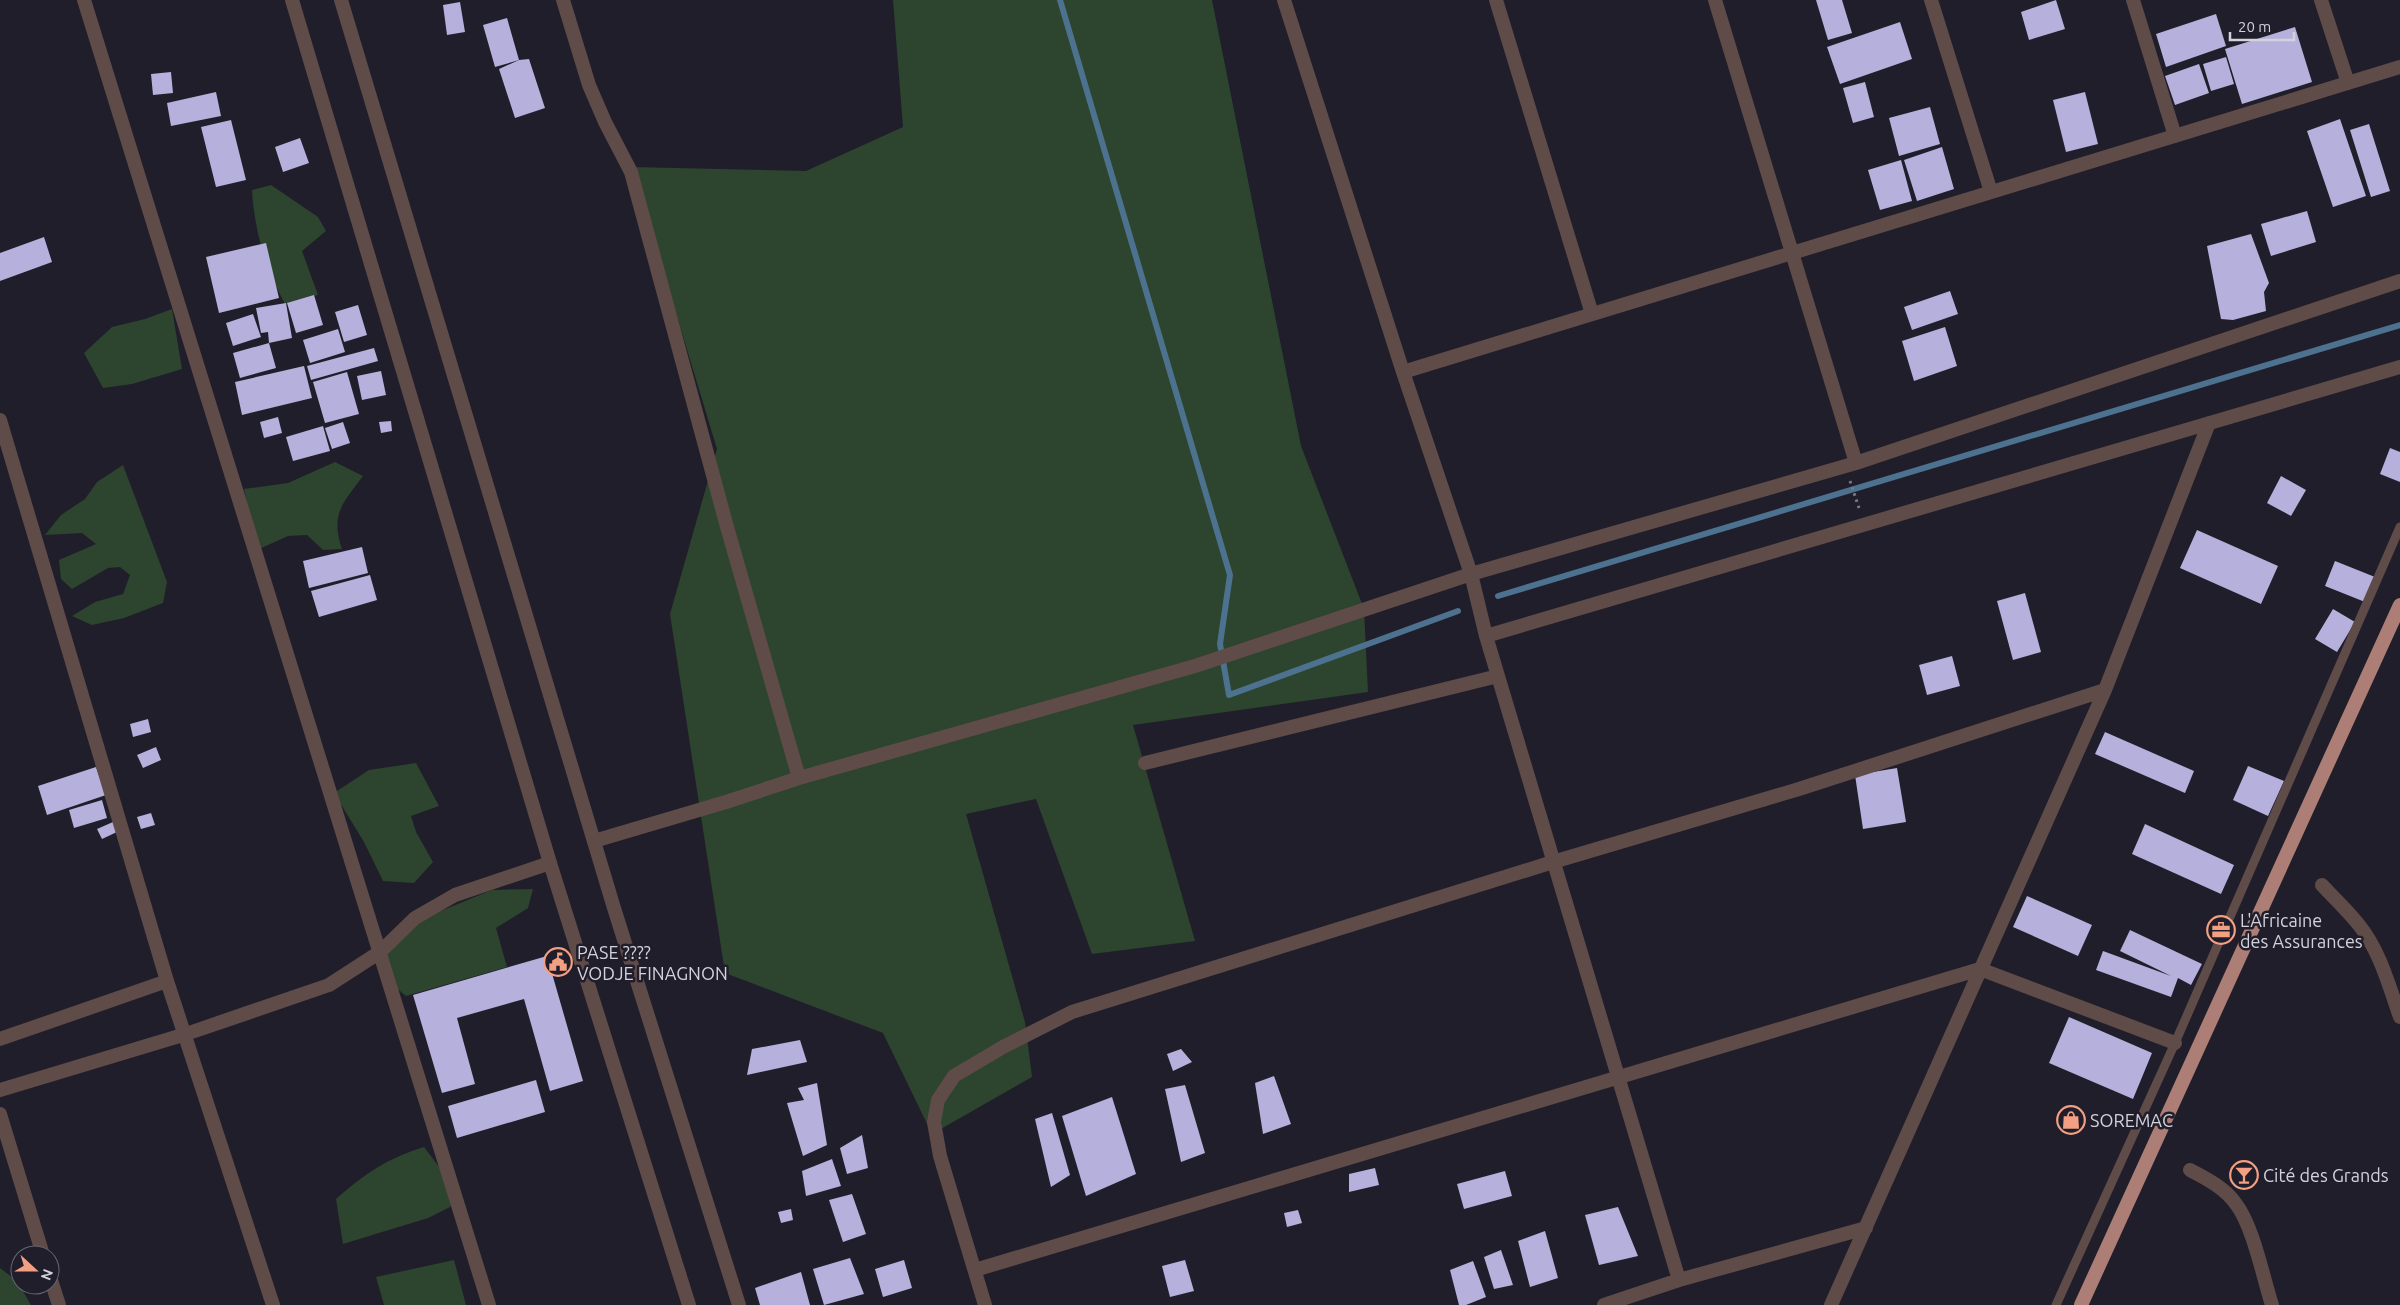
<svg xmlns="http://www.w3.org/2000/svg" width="2400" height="1305" font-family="Ubuntu,sans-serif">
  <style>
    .green { fill: #2d442e }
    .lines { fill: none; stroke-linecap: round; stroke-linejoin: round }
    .stream { stroke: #4c728f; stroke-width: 6 }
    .building { fill: #b6b0dc }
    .path { stroke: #7b7985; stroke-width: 3; stroke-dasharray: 2.5 4; stroke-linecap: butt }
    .service { stroke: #5f4b47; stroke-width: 9 }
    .minor { stroke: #5f4b47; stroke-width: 14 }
    .tertiary { stroke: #5f4b47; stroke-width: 14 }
    .trunk { stroke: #ac7e76; stroke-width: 14 }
    .labels { text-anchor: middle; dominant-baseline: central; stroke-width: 5; stroke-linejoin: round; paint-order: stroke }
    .poi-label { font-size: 18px; fill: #d3d2dc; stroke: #201e2b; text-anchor: start }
  </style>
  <rect width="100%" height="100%" fill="#201e2b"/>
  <path class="green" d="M893,0H1212L1301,446L1364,609L1368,692L1133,725L1195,941L1092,954L1036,799L966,814L1025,1022L1032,1077L932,1134L883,1033L725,973L670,614L717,449L632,167L806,171L903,127Z
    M271,185L318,217L326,231L302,251L318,295L285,304C266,270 254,229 252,190Z
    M172,309L182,369L132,384L103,388L84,353L112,327L145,319Z
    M335,462L363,476C343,503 330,514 342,549L323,550L307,535L288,536L257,550L244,489L288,483Z
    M123,465L167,582L163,603L124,618L92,625L72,616L95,602L123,594L130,575L120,567L108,568L72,589L61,579L59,560L96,544L82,533L45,535L61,515L85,499L97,482Z
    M416,763L439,806L411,816L416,832L433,862L414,883L383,881L364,842L334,793L369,770Z
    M533,889L528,908L496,928L507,967L406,996L384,978L388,946L409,924L492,890Z
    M424,1147L456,1189L450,1207L428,1218L343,1244L336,1199C366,1173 386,1159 424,1147Z
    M454,1260L466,1305H384L376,1277Z
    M0,1268L17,1281L31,1305H0Z"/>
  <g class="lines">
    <path class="stream" d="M1060,0L1230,575L1220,644L1229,695L1458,611
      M1498,596L2400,325"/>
  </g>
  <path class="building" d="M1816,0H1842L1852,33L1828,40Z
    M2056,0L2065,29L2029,40L2021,12Z
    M460,2L465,32L447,35L443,5Z
    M2216,14L2226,46L2166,67L2156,34Z
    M507,18L519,60L495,67L483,25Z
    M1900,22L1912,59L1840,84L1827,47Z
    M2295,27L2312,82L2242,104L2225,49Z
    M2226,57L2234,84L2211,91L2203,64Z
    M529,59L545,108L515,118L499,69L519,60Z
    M2199,64L2209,93L2175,105L2165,76Z
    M171,72L173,93L153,95L151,74Z
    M1865,82L1874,117L1853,123L1843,88Z
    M216,92L221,116L171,126L167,103Z
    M2085,92L2098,144L2066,152L2053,100Z
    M1930,107L1940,144L1899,156L1889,118Z
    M2340,119L2366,196L2333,207L2307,131Z
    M231,120L246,180L216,187L201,127Z
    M2369,124L2390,191L2371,197L2350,130Z
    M300,138L309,163L283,172L275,147Z
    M1942,147L1954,189L1917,201L1904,160Z
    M1901,160L1912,201L1880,210L1868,170Z
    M2307,211L2316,242L2271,256L2261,224Z
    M2251,234L2269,283L2264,292L2266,311L2233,320L2221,319L2207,246Z
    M44,237L52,262L0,281V253Z
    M266,243L279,298L219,313L206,257Z
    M1950,291L1958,314L1912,330L1904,307Z
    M314,295L323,325L296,333L287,303Z
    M286,303L292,338L269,343L268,332L261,333L256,308Z
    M358,305L367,335L344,342L335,312Z
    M253,314L261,337L233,346L226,323Z
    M1945,327L1957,366L1914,381L1902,341Z
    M338,329L345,352L310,363L303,340Z
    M269,343L276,368L240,378L233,353Z
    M374,348L378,361L311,380L307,366Z
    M304,366L312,398L242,415L235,382Z
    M381,371L386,395L362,400L357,376Z
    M347,372L359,414L325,423L313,382Z
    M278,417L282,433L264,438L260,422Z
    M391,421L392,431L381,433L379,422Z
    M343,422L350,443L332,449L325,428Z
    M323,426L330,451L293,461L286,437Z
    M2390,448L2400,452V482L2380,474Z
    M2281,476L2306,490L2291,516L2267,503Z
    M2197,530L2278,566L2261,604L2180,568Z
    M362,547L368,573L309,588L303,561Z
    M2335,561L2375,577L2365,602L2325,586Z
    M370,575L377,600L319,617L311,591Z
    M2025,593L2041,652L2013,660L1997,601Z
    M2333,609L2355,622L2337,652L2315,639Z
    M1952,656L1960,686L1927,695L1919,665Z
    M148,719L151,732L133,737L130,724Z
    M2105,732L2194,771L2185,793L2095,754Z
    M156,747L161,760L143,768L137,755Z
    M2248,766L2284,781L2268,816L2233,800Z
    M96,767L106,795L47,815L38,786Z
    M1897,768L1906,822L1863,829L1855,775Z
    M102,800L107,818L74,828L69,810Z
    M151,813L155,825L141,829L137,817Z
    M113,822L117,832L102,839L97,829Z
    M2145,824L2234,865L2221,894L2132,854Z
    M2027,896L2092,925L2078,956L2013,927Z
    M2130,930L2202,964L2191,985L2178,978L2171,997L2096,970L2103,951L2171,976L2120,951Z
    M547,956L583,1081L550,1091L524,999L457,1018L475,1084L442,1093L413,995Z
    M2069,1017L2152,1053L2133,1099L2049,1063Z
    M800,1040L807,1062L747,1075L752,1049Z
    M1181,1049L1192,1062L1173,1071L1167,1054Z
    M1274,1076L1291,1124L1263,1134L1255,1083Z
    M536,1080L545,1112L457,1138L448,1106Z
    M817,1083L827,1145L803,1156L787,1103L804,1100L798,1088Z
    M1185,1085L1205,1153L1181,1162L1165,1089Z
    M1112,1097L1136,1174L1086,1196L1062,1116Z
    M1052,1113L1070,1175L1051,1187L1035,1119Z
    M862,1135L868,1168L847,1174L840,1148Z
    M832,1159L841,1186L806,1196L802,1171Z
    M1375,1168L1379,1185L1349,1192V1174Z
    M1505,1171L1512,1196L1464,1209L1457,1184Z
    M852,1194L866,1234L843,1242L829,1200Z
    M1618,1207L1638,1256L1599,1265L1585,1215Z
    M791,1209L793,1220L781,1223L778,1212Z
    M1298,1210L1302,1223L1287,1227L1284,1213Z
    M1545,1231L1558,1278L1530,1287L1518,1241Z
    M1501,1250L1513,1285L1494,1289L1484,1257Z
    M850,1258L864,1294L824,1305L813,1269Z
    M904,1260L912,1288L883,1297L875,1269Z
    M1185,1260L1194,1291L1170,1297L1162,1266Z
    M1473,1261L1486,1297L1466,1305H1459L1450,1270Z
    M801,1272L810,1305H760L755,1288Z"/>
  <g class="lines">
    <path class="path" d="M1850,481L1859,508"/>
    <path class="service" d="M2056,1305L2175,1043L2400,527"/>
    <path class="minor" d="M84,0L489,1305
      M563,0L589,85L605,122L631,172L727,527L799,778L726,802L594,841
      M1284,0L1403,372L1471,574L1486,636L1679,1280
      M1496,0L1592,314
      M1715,0L1856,463
      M1931,0L1991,192
      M2133,0L2175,136
      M2321,0L2348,83
      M1403,372L2400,67
      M0,420L167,981L273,1305
      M1486,636L2400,367
      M1145,763L1498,676
      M799,778L1195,666L1471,574L1856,463L2400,281
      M2322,885C2334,898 2348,911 2359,925C2380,951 2389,986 2400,1017
      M0,1039L167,981
      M0,1090L186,1034L329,985L380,952L415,918L455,895L550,863
      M0,1114L43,1255
      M2190,1170C2207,1179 2225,1188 2236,1204C2253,1226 2263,1277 2272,1305
      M975,1270L1980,969L2175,1043
      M50,1277L59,1305
      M985,1305L940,1156L934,1122L938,1100L954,1076L1003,1047L1072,1012L1553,862L1799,789L2105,690
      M1604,1305L1679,1280L1866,1228
      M1831,1305L2105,690L2209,423"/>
    <path class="tertiary" d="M292,0L550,863L689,1305
      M341,0L614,908L739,1305"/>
    <path class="trunk" d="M2081,1305L2400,605"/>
  </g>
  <defs>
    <symbol id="office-ring" viewBox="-11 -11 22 22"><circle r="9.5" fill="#201e2b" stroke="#f39f82" stroke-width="1.5"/><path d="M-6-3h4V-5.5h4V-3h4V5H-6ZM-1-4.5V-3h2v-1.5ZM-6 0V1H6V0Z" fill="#f39f82"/></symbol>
    <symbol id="civic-ring" viewBox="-11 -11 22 22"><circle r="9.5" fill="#201e2b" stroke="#f39f82" stroke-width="1.5"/><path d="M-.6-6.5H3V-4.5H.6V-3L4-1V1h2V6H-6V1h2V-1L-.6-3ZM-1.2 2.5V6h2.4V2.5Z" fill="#f39f82"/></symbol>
    <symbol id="shop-ring" viewBox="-11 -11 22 22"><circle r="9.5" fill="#201e2b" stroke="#f39f82" stroke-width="1.5"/><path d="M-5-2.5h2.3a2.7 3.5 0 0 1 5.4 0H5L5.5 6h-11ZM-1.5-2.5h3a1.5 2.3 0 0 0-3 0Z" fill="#f39f82"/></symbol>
    <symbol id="bar-ring" viewBox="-11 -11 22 22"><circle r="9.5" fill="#201e2b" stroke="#f39f82" stroke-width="1.5"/><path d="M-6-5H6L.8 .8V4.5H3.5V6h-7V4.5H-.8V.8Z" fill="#f39f82"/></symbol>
  </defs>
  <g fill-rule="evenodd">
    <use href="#office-ring" x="2205" y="914" width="32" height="32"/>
    <use href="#civic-ring" x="542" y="946" width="32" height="32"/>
    <use href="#shop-ring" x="2055" y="1104" width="32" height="32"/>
    <use href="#bar-ring" x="2228" y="1159" width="32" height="32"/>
  </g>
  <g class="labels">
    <g class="poi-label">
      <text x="2240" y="920">L'Africaine<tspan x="2240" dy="21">des Assurances</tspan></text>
      <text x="577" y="952">PASE ????<tspan x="577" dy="21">VODJE FINAGNON</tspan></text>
      <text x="2090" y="1120">SOREMAC</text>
      <text x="2263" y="1175">Cité des Grands</text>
    </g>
  </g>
  <g transform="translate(35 1270) rotate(111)"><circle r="24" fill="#201e2b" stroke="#686672"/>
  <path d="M0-4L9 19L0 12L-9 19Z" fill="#f39f82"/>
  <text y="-8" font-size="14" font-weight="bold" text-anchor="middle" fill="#d3d2dc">N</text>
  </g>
  <path d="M2230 32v8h64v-8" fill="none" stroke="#d3d2dc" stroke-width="2.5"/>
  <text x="2238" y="32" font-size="15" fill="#d3d2dc" stroke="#201e2b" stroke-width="4" paint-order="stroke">20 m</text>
</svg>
